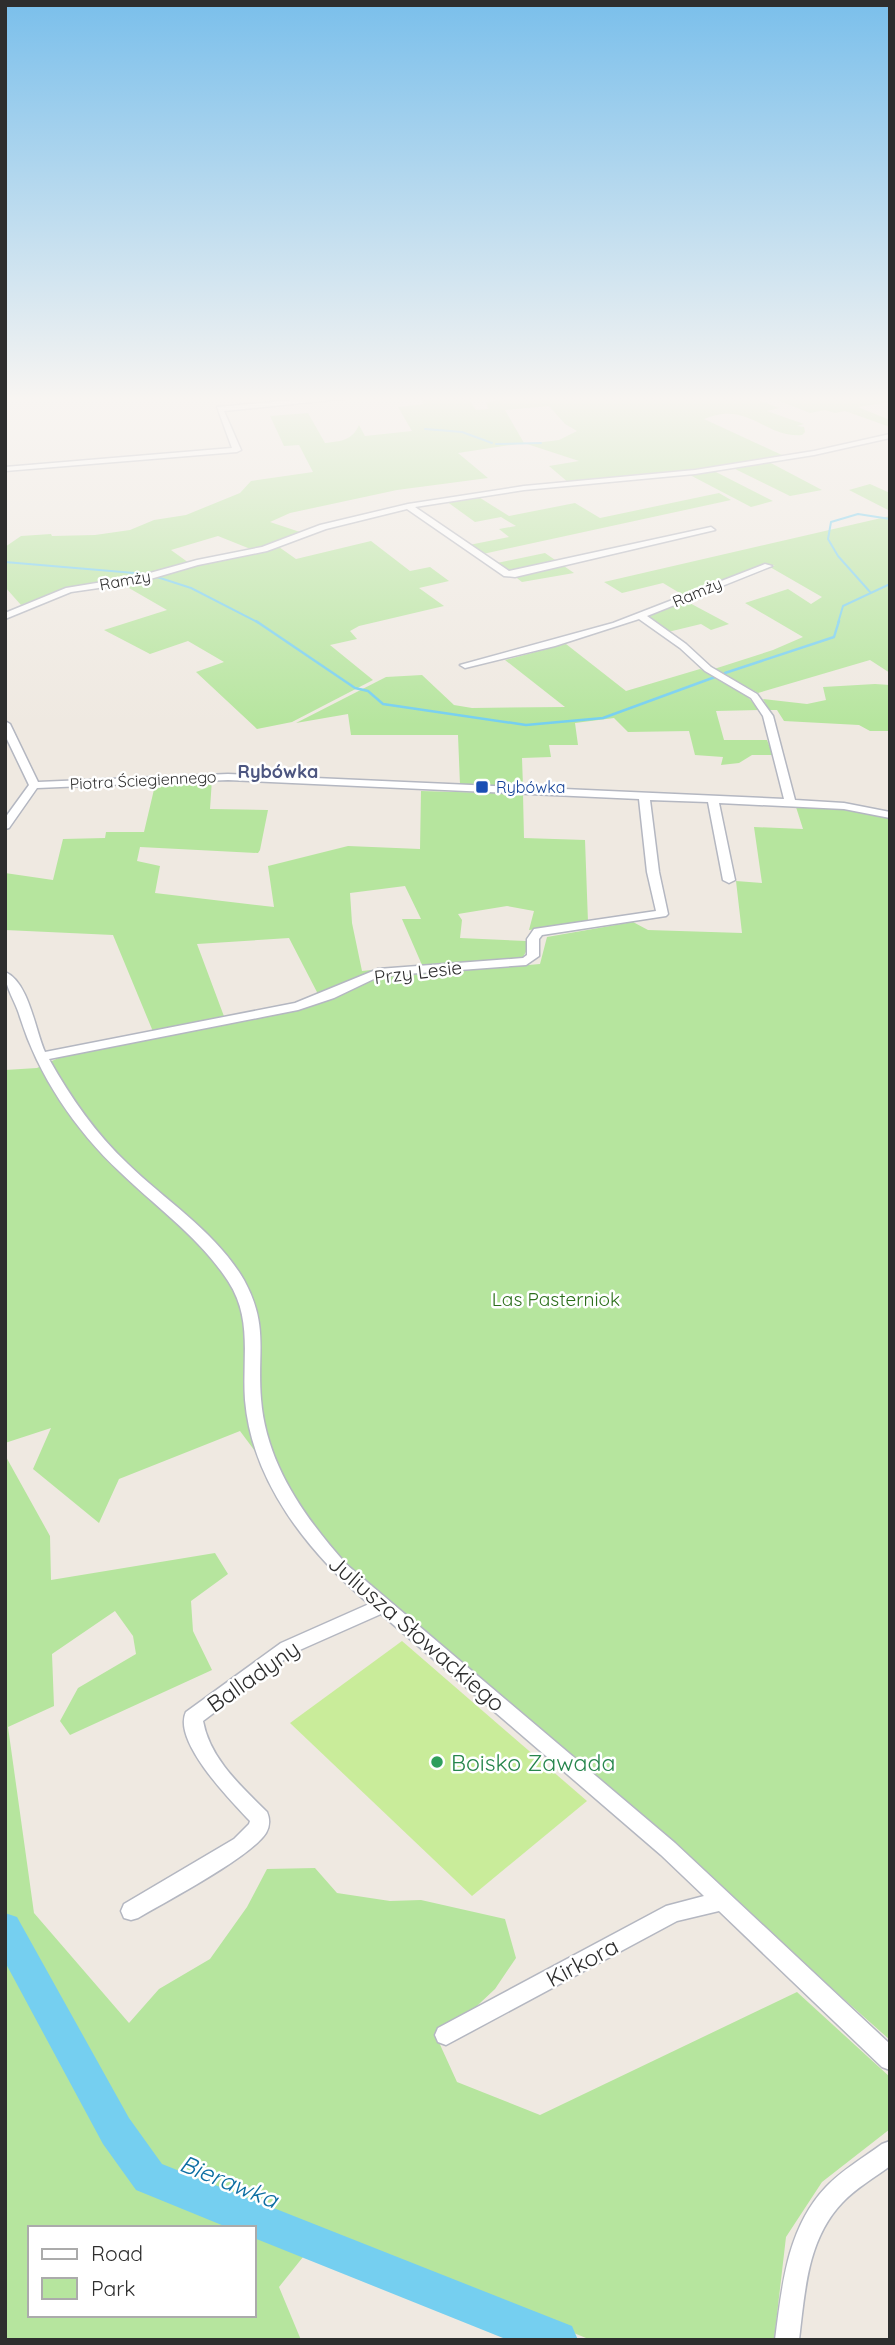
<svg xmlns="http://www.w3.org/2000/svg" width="895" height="2345" font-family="Quicksand,sans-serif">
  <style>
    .green { fill: #b6e59e; fill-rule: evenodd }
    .pitch { fill: #c9ec9a }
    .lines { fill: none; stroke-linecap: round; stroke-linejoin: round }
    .stream-far1 { stroke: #75cff0; stroke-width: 2 }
    .stream { stroke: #75cff0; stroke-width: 2.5 }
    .river { fill: #75cff0; fill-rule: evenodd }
    .minor-casing { stroke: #b4b7c1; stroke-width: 3 }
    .minor { fill: #fff; fill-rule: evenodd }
    .transit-dot { fill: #1a4fb4; stroke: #fff; stroke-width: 2.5 }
    .leisure-dot { fill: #2e9e5b; stroke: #fff; stroke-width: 2.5 }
    .labels { text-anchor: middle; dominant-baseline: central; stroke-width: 5; stroke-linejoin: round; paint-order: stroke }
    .far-street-label { font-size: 16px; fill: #2e2e2e; stroke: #fff }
    .far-transit-label { font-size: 16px; fill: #164399; stroke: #fff; text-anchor: start }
    .far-neighbourhood-label { font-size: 18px; font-weight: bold; fill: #4d5680; stroke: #fff }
    .street-label { font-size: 19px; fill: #2e2e2e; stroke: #fff }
    .park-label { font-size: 19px; fill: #2c6e1b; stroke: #fff }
    .near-street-label { font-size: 23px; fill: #2e2e2e; stroke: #fff }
    .near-leisure-label { font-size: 23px; fill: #27864d; stroke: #fff; text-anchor: start }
    .near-water-label { font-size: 24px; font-style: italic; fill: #0d6fa3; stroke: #fff }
  </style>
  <rect width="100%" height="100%" fill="#efe9e1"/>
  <path class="green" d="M419,396H466L476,410L489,409L485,402L547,396H748L779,408L767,411L804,424L797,426L804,427L805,432L802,435C764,438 749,400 704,419L784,456L694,471L569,483L549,466L579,461L527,444L559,440L577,431L565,424L549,406L505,410L524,443L458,453L488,478L397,490L290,513L270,522L303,533L253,550L218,536L171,550L189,563L141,577L64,589L21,605L5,587V547L21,536L51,534L52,536L95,535L130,530L154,520L186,515L240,493L251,481L313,472L299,445L284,446L270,416L308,413L325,443C341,441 352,441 359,425L365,436L412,431L398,407L424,404Z
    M767,396H890V402L858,407L890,420V427L845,411L835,413L825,410L810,413Z
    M767,461L822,490L790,496L731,467Z
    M712,470L773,501L751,507L688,474Z
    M870,484L890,493V511L849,490Z
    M719,493L731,500L483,554L469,545L509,537L499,529L516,526L501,517L475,522L446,501L477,496L509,516L575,503L600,518Z
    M890,516V673L870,660L758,693L714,669L773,650L803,637L745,603L788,589L811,604L822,597L770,567L775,565L754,568L683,595L663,583L622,593L604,582Z
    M371,541L410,571L430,567L449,581L419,588L444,606L359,626L350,631L357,639L330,645L373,680L292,722L257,729L196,672L224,662L188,641L150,654L104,630L167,610L122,584L200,563L279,547L296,559Z
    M545,553L574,573L522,582L497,563Z
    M684,600L729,624L711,630L701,624L668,632L646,616Z
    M566,644L626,691L700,669C723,680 744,689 759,710L716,711L724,740H767L773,755H752L739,763L721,765L723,757L695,755L689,731L628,732L614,718L575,723L578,745H549L551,757L522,758L523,787L460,785L458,735H351L348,714L296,723L386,677L422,675L454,705L472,708L565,707L505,660Z
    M875,684L890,685V731H870L859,725L784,721L777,710H769L763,699L807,704L826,700L823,687Z
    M212,779L210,809L268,810L260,850L258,853L140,847L137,861L160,866L155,893L274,907L268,866L348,846L420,849L421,791L523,794L524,838L585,840L588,922L529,930L534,911L507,906L458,914L462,920L460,938L526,941L527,950L523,957L508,961L422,965L402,919H421L405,886L350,893L352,923L362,971L381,969L319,996L289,938L197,944L225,1019L154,1034L113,935L5,930V873L53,880L63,839L105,838L106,832H144L156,781Z
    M796,807L844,810L890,817V2040L600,1783L328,1549L240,1431L119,1479L99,1523L33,1469L51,1428L5,1443V1070L37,1068L69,1053L238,1022L374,978L540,964L547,937L633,922L648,930L742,933L736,881L762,883L754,827L803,829Z
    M5,1455L50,1536L51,1580L215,1553L228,1574L191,1601L193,1631L212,1670L70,1735L60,1721L78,1688L136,1654L133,1636L115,1611L52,1654L54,1706L8,1727L34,1913L129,2023L159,1989L210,1959L247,1907L267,1869L315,1868L337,1893L390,1901L421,1900L505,1919L516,1958L495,1989L446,2035L437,2038L457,2082L540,2115L797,1992L890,2077V2129L822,2182L786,2237L774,2340H591L323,2232L279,2287L301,2340H5ZM30,2228H254V2315H30Z"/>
  <path class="pitch" d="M402,1641L587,1801L472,1896L290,1723Z"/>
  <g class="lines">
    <path class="stream-far1" d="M425,429L462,432L492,443
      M496,444L541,443
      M5,562L146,574
      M157,577L191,588L259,623
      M871,593L838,556L828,539L831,522L858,514L890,519
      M838,623L843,606L890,584"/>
    <path class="stream" d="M256,621L355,688L368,691L383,704L526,725L603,718L715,677
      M725,673L834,637L839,621"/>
    <path class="river" d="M5,1913L17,1917L129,2118L162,2164L572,2326L578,2340H508L254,2238V2228H229L136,2190L103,2144L5,1962Z"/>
    <defs>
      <path id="minor" d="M338,396H369L224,411L241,450L237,452L5,471V467L232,448L217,407Z
        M890,434V438L814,455L695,474L524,490L415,507L509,571L711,527L715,530L515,577L504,576L407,509L326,529L267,551L198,565L140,582L71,592L5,619V613L66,588L139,576L197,560L262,547L320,525L408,504L524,486L695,470L814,451Z
        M765,564L772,566L647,616L686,644L711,667L757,694L773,716L795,800L844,803L890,812V818L844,809L719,803L735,880L729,883L723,880L708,802L650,800L659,872L668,914L666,916L542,935L539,939V956L526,965L380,976L334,998L298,1010L49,1059C71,1098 95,1133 128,1164C166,1201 217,1233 244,1280C269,1326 257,1351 261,1399C266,1464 305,1518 347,1565L675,1843L890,2044V2070L882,2067L719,1911L677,1921L446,2045L438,2042L435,2035L438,2028L666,1906L704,1896L661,1855L381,1614L293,1653L203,1721C210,1759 241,1786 267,1812C270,1819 270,1826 266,1833C251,1857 167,1901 138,1918L131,1920L124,1918L121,1911L124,1904L234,1839L249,1824L250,1821C231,1801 172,1741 186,1712L281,1643L369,1604C308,1552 252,1482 245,1400C242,1357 253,1319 228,1281C200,1238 156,1207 120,1172C75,1130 38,1075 20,1017C16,1002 5,988 5,972C29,982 35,1030 45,1052L295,1003L378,969L523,958L527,955V939L534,929L656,911L647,872L639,799L228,780L37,788L9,828L5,829V818L29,785L5,735V721L10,724L38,782L228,774L784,799L763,716L751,698L705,671L680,648L639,619L555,646L465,668L460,665L613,623Z
        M890,2141V2166C874,2178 856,2188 842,2203C807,2240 805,2291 799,2340H775C782,2286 787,2228 826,2187C842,2170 863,2158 882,2144Z"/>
    </defs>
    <use href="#minor" class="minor-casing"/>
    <use href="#minor" class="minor"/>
  </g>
  <linearGradient id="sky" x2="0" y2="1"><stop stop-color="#7abfeb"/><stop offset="0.55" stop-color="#f8f5f2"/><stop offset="1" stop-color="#f8f5f2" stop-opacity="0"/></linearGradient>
  <rect width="895" height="725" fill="url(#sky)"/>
  <rect class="transit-dot" x="475" y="780" width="14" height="14" rx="3.5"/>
  <circle class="leisure-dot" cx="437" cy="1762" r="7"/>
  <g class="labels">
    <g class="far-street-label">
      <text transform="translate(125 580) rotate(-10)">Ramży</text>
      <text transform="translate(697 592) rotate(-23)">Ramży</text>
      <text transform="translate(143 780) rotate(-3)">Piotra Ściegiennego</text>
    </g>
    <g class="far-transit-label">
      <text x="496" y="787">Rybówka</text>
    </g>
    <g class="far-neighbourhood-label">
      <text x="278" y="771">Rybówka</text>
    </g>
    <g class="street-label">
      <text transform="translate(418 972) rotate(-7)">Przy Lesie</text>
    </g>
    <g class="park-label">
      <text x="556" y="1299">Las Pasterniok</text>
    </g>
    <g class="near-street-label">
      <text transform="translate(417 1633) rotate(41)">Juliusza Słowackiego</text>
      <text transform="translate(253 1676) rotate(-35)">Balladyny</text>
      <text transform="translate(582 1962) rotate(-28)">Kirkora</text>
    </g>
    <g class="near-leisure-label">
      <text x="451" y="1762">Boisko Zawada</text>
    </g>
    <g class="near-water-label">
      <text transform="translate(229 2181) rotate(22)">Bierawka</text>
    </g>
  </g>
  <rect width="895" height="2345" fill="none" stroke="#2e2e2e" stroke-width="14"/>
  <rect x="28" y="2226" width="228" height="91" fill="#ffffff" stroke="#ababab" stroke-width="2"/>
  <rect x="42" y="2249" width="35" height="10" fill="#ffffff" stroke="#ababab" stroke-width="2"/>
  <text x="91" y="2261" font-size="21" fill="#2e2e2e">Road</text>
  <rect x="42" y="2278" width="35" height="21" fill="#b6e59e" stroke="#ababab" stroke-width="2"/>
  <text x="91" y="2296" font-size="21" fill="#2e2e2e">Park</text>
</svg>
